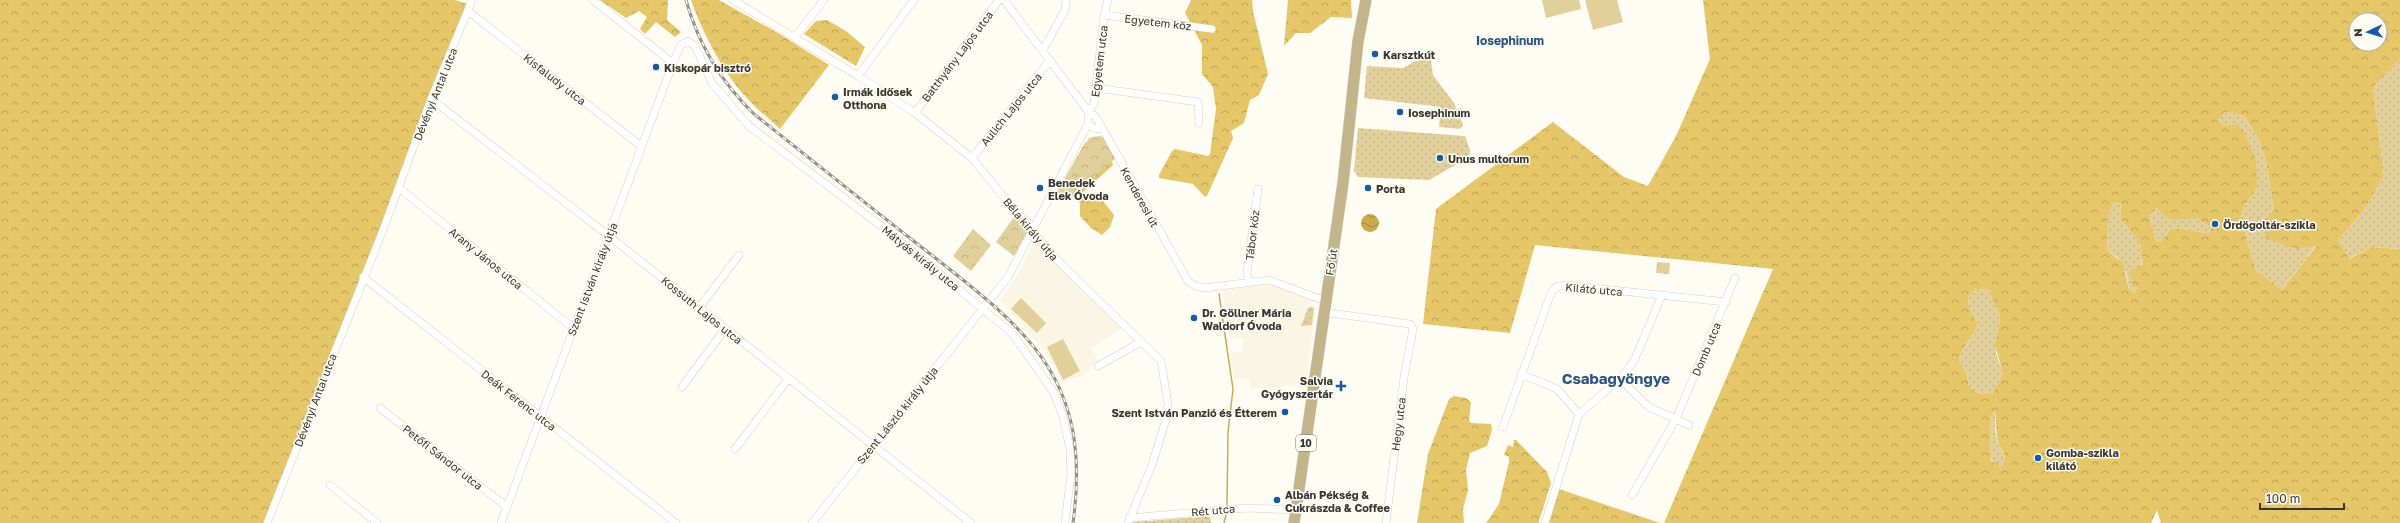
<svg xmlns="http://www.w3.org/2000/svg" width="2400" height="523" font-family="'Golos Text',sans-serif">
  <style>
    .built { fill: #fbf5e3 }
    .grass { fill: url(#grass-dots) }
    .forest { fill: url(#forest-crowns); fill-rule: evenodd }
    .park { fill: url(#park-crowns) }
    .garden { fill: #e2d09a }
    .water { fill: url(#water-waves) }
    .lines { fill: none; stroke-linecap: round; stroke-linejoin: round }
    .stream { stroke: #c9ab4c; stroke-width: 1.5 }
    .minor-casing { stroke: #d4d1c6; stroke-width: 8 }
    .primary-casing { stroke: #dbdbda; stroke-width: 12 }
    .minor { stroke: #fff; stroke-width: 7 }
    .primary { stroke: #c3b589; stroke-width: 11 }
    .rail-casing { stroke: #92908a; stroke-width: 3 }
    .rail { stroke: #fefcf3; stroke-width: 1.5; stroke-dasharray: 4.5; stroke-linecap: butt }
    .poi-dot { fill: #115baa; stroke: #fefcf3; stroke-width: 1.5 }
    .labels { text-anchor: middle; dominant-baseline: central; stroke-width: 3; stroke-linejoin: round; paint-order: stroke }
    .shield { fill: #fefcf3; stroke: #73716c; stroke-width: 1 }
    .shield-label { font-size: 10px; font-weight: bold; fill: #383632 }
    .street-label { font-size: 11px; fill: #383632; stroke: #fefcf3 }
    .poi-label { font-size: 11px; font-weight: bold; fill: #383632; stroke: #fefcf3; text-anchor: start }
    .neighbourhood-label { font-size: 12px; font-weight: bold; fill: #275387; stroke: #fefcf3 }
    .district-label { font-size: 15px; font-weight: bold; fill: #275387; stroke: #fefcf3 }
  </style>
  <defs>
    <pattern id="grass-dots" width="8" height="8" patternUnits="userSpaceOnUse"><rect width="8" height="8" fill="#e2d09a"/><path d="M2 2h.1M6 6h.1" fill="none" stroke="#c3b385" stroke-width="1.8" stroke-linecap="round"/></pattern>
    <pattern id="forest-crowns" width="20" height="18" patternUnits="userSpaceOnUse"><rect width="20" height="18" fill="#e5c768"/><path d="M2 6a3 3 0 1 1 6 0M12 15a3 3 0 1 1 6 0" fill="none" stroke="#bba256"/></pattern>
    <pattern id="park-crowns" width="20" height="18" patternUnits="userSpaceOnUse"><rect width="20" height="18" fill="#e2d09a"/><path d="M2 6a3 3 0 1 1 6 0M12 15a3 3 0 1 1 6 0" fill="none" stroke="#c3b385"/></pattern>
    <pattern id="water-waves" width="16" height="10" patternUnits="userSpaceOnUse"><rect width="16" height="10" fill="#c9ab4c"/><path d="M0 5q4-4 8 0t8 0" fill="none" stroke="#a48c40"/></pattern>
  </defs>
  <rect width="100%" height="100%" fill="#fefcf3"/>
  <path class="built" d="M1034,240L1056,262L1055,265L1061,267L1122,328L1091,349L1099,362L1090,367L1092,371L1063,383L1055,366L1044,350L1000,300L1019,273Z
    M1256,284L1273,286L1310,300L1315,308L1306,384L1250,389V379L1234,380L1230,353L1243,351V339L1231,338L1223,291Z"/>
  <path class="grass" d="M1430,53L1433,75L1454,103L1463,125L1460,129L1439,127L1441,107L1364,98L1367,66L1403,68Z
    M2400,59V249L2372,247L2348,259L2338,240L2364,210L2384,176L2373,87Z
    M2226,112L2244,116L2258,138L2266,161L2274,211L2317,244L2282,290L2256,270L2248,245L2241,217L2244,207L2257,188L2228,126L2217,121Z
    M1358,128L1465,136L1470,150L1469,157L1429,180L1358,177L1354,171Z
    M2119,203L2122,205L2125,225L2136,235L2143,251L2138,288L2134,293L2129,289L2126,272L2118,258L2107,250C2109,230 2103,224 2113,204Z
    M2157,208L2188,218H2197L2211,228V234L2179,228L2170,230L2160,242H2156L2149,216Z
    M1976,289L1990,290L1993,303L1999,311L2000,321L1996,353L2002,370L2001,378L1994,393L1979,394L1969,387L1967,374L1959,360C1962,346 1972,338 1978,325L1969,307L1968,297Z
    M1311,307L1314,308L1312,325L1301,326L1308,308Z
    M1995,407C1996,417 1994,429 1997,439C2000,453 2010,453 2000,470L1990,458L1991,413Z
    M1210,516L1211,523H1133L1134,522Z"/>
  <path class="forest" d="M0,0H455L471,5L267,523H0Z
    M600,0H668L667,20L681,32L675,37L656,22L645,34L640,29L647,17L639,11L626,18Z
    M691,0H719L778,33L829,65L780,129C769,118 756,109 746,97C723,73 702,31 691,0Z
    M1191,0H1252L1253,11L1268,74L1259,95L1250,100L1244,123L1231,131L1233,138L1207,196L1205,197L1193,184L1159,178V175L1172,151L1175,149L1208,156L1210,154L1216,109L1213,87L1202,74V45L1185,13Z
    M1288,0H1351L1352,18L1331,17L1310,33H1296L1284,46Z
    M1703,0H2400V59L2373,87L2384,176L2364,210L2338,240L2349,259L2372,247L2400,249V523H2161L2157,510L2151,523H1664L1773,269L1535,245L1510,333L1423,324L1436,209L1553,122L1624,177L1648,186L1676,136L1710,59ZM2356,20H2380V44H2356ZM2226,112L2244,116L2258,138L2266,161L2274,211L2262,221L2266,239L2297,249L2317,245L2282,290L2256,270L2248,245L2241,217L2244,207L2257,188L2256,160L2243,130L2237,124L2228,126L2217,121ZM2119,203L2122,205L2121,219C2135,239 2144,238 2142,265L2131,270L2132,284L2138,288L2134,293L2129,289L2123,263L2107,250C2109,231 2104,222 2113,204ZM2157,208C2172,225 2176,219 2197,218L2211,228V234L2179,228L2170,230L2160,242H2156L2149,216ZM1976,289L1990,290L1993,303L1999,311L2000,321L1995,345L2002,370L2001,378L1993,393L1979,394L1969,387L1967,374L1959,360C1962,346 1972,338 1978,325L1969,307L1968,297ZM1995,408C1996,418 1996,428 1997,437C1998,451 2011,452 2000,469L1998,463L1992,462L1990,458L1991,414Z
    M827,20L846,31L865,47L856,66L804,34L816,21Z
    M1089,141L1111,160L1113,165L1083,192L1103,201L1114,215L1110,227L1102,235L1091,228L1080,216V203L1066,190L1060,187L1085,143Z
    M1454,396L1466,398L1471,402L1469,421L1471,423L1491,424L1492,430L1487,446L1470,453L1466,470L1468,490L1463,509L1464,523H1417L1428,454L1449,399Z
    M1514,440H1516L1547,472L1551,483L1539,521L1538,523H1486L1499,504L1509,462V457L1504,455L1508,445L1513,447Z
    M1556,488L1660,523H1545Z"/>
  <path class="park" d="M1099,136L1105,137L1116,158L1067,199L1057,192L1089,138Z
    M1017,213L1029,228L1014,256L996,242Z
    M973,229L991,245L971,271L953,256Z
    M1657,262L1670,263L1669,274L1656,273Z"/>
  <path class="garden" d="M1542,0H1579L1581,9L1546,18Z
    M1585,0H1617L1623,22L1593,30Z
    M1021,298L1046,323L1037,333L1011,309Z
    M1063,339L1080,371L1063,380L1047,347Z"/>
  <path class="water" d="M1361 223a9 9 0 1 1 18 0a9 9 0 1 1-18 0Z"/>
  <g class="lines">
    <path class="stream" d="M1219,294L1233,389L1228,432L1227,505
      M1224,523L1226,515"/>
    <defs>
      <path id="minor" d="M593,0L673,63
        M733,0L858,76L915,113L972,158L1017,213L1029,223L1037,237L1064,267L1161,361L1168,404L1167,416L1152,465L1128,523
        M1004,0L1088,111L1096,117L1188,281L1195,286L1204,288L1269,280L1325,301
        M468,11L641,146
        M1104,15L1212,29
        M795,37L824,0
        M1043,50L1065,10L1066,0
        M858,76L914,0
        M1096,88L1198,102L1199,123
        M431,99L609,236L971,523
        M915,113L999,0
        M1088,124L1094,128L1103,129
        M972,158L1050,60
        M399,188L573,328
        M363,277L676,523
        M1249,282L1247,272L1258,189
        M699,308L739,255
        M1323,312L1410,324L1413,329L1404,377L1386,523
        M1098,366L1141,342
        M1521,374L1557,389L1579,414
        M1620,379L1649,407L1689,425
        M682,387L725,329
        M380,408L507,507
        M1503,427L1551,293L1556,287L1565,285L1726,302
        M735,449L788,379
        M330,485L377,523
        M1632,495L1676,419L1735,278
        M1129,518L1246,508L1296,510
        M267,523L383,230L431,99L472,0
        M501,523L673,63L681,45L688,41L695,46L712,83L749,126L880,225L1012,333L1054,393L1063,417L1070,449L1071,474L1065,523
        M812,523L1008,277L1088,124V111L1094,104L1104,15L1108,0
        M1545,523L1579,414L1620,379L1634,361L1662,295"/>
      <path id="primary" d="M1294,523L1343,183L1358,41L1366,0"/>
    </defs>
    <use href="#minor" class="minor-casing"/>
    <use href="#primary" class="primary-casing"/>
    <use href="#minor" class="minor"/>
    <use href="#primary" class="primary"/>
    <defs>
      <path id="rail" d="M686,0C698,43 722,83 754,114C808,157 861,200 915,242C1021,326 1094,372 1073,523"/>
    </defs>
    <use href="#rail" class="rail-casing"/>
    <use href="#rail" class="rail"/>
  </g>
  <g class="poi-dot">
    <circle cx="1375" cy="54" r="4"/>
    <circle cx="656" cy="67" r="4"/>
    <circle cx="835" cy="97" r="4"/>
    <circle cx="1400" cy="112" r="4"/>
    <circle cx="1440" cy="158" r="4"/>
    <circle cx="1040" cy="188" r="4"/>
    <circle cx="1368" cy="188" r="4"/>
    <circle cx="2215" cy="224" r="4"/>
    <circle cx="1194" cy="318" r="4"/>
    <path d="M1339 380h4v4h4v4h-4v4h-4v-4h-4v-4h4z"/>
    <circle cx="1285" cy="412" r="4"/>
    <circle cx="2038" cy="458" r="4"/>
    <circle cx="1277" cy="500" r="4"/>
  </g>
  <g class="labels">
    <rect class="shield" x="1296" y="435" width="20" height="16" rx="3"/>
    <g class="shield-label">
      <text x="1306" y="443">10</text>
    </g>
    <g class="street-label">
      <text transform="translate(1158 22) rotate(7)">Egyetem köz</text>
      <text transform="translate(957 56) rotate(-53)">Batthyány Lajos utca</text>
      <text transform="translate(1099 61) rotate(-83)">Egyetem utca</text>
      <text transform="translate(555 79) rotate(38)">Kisfaludy utca</text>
      <text transform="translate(435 94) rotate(-68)">Dévényi Antal utca</text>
      <text transform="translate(1011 109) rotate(-51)">Aulich Lajos utca</text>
      <text transform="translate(1140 197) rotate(61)">Kenderesi út</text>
      <text transform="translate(1031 229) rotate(50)">Béla király útja</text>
      <text transform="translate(1252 235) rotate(-83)">Tábor köz</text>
      <text transform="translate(486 258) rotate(39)">Arany János utca</text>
      <text transform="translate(921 258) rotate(39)">Mátyás király utca</text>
      <text transform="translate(1331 262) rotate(-81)">Fő út</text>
      <text transform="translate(592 279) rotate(-69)">Szent István király útja</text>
      <text transform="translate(1594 289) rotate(5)">Kilátó utca</text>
      <text transform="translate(702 310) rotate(39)">Kossuth Lajos utca</text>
      <text transform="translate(1706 349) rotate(-67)">Domb utca</text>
      <text transform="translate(315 400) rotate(-69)">Dévényi Antal utca</text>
      <text transform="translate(519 400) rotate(38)">Deák Ferenc utca</text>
      <text transform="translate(897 415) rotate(-51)">Szent László király útja</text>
      <text transform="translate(1398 424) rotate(-83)">Hegy utca</text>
      <text transform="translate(443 457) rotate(38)">Petőfi Sándor utca</text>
      <text transform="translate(1213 510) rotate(-5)">Rét utca</text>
    </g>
    <g class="poi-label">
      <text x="1383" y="54">Karsztkút</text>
      <text x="664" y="67">Kiskopár bisztró</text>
      <text x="843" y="91">Irmák Idősek<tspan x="843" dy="13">Otthona</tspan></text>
      <text x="1408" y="112">Iosephinum</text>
      <text x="1448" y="158">Unus multorum</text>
      <text x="1048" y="182">Benedek<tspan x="1048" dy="13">Elek Óvoda</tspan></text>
      <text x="1376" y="188">Porta</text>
      <text x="2223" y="224">Ördögoltár-szikla</text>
      <text x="1202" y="312">Dr. Göllner Mária<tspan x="1202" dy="13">Waldorf Óvoda</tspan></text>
      <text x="1333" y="380" text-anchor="end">Salvia<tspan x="1333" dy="13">Gyógyszertár</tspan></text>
      <text x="1277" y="412" text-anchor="end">Szent István Panzió és Étterem</text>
      <text x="2046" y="452">Gomba-szikla<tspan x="2046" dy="13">kilátó</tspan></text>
      <text x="1285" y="494">Albán Pékség &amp;<tspan x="1285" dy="13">Cukrászda &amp; Coffee</tspan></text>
    </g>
    <g class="neighbourhood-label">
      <text x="1510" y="40">Iosephinum</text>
    </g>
    <g class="district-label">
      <text x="1616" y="378">Csabagyöngye</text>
    </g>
  </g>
  <g transform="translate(2368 32) rotate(266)"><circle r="19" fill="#fefcf3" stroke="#afada6"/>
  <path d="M0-3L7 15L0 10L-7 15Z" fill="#115baa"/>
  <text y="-6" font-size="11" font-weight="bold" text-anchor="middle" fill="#383632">N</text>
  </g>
  <path d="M2260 503v6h84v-6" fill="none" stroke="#383632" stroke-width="2"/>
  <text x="2266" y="503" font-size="12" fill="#383632" stroke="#fefcf3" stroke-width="3" paint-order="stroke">100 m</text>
</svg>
